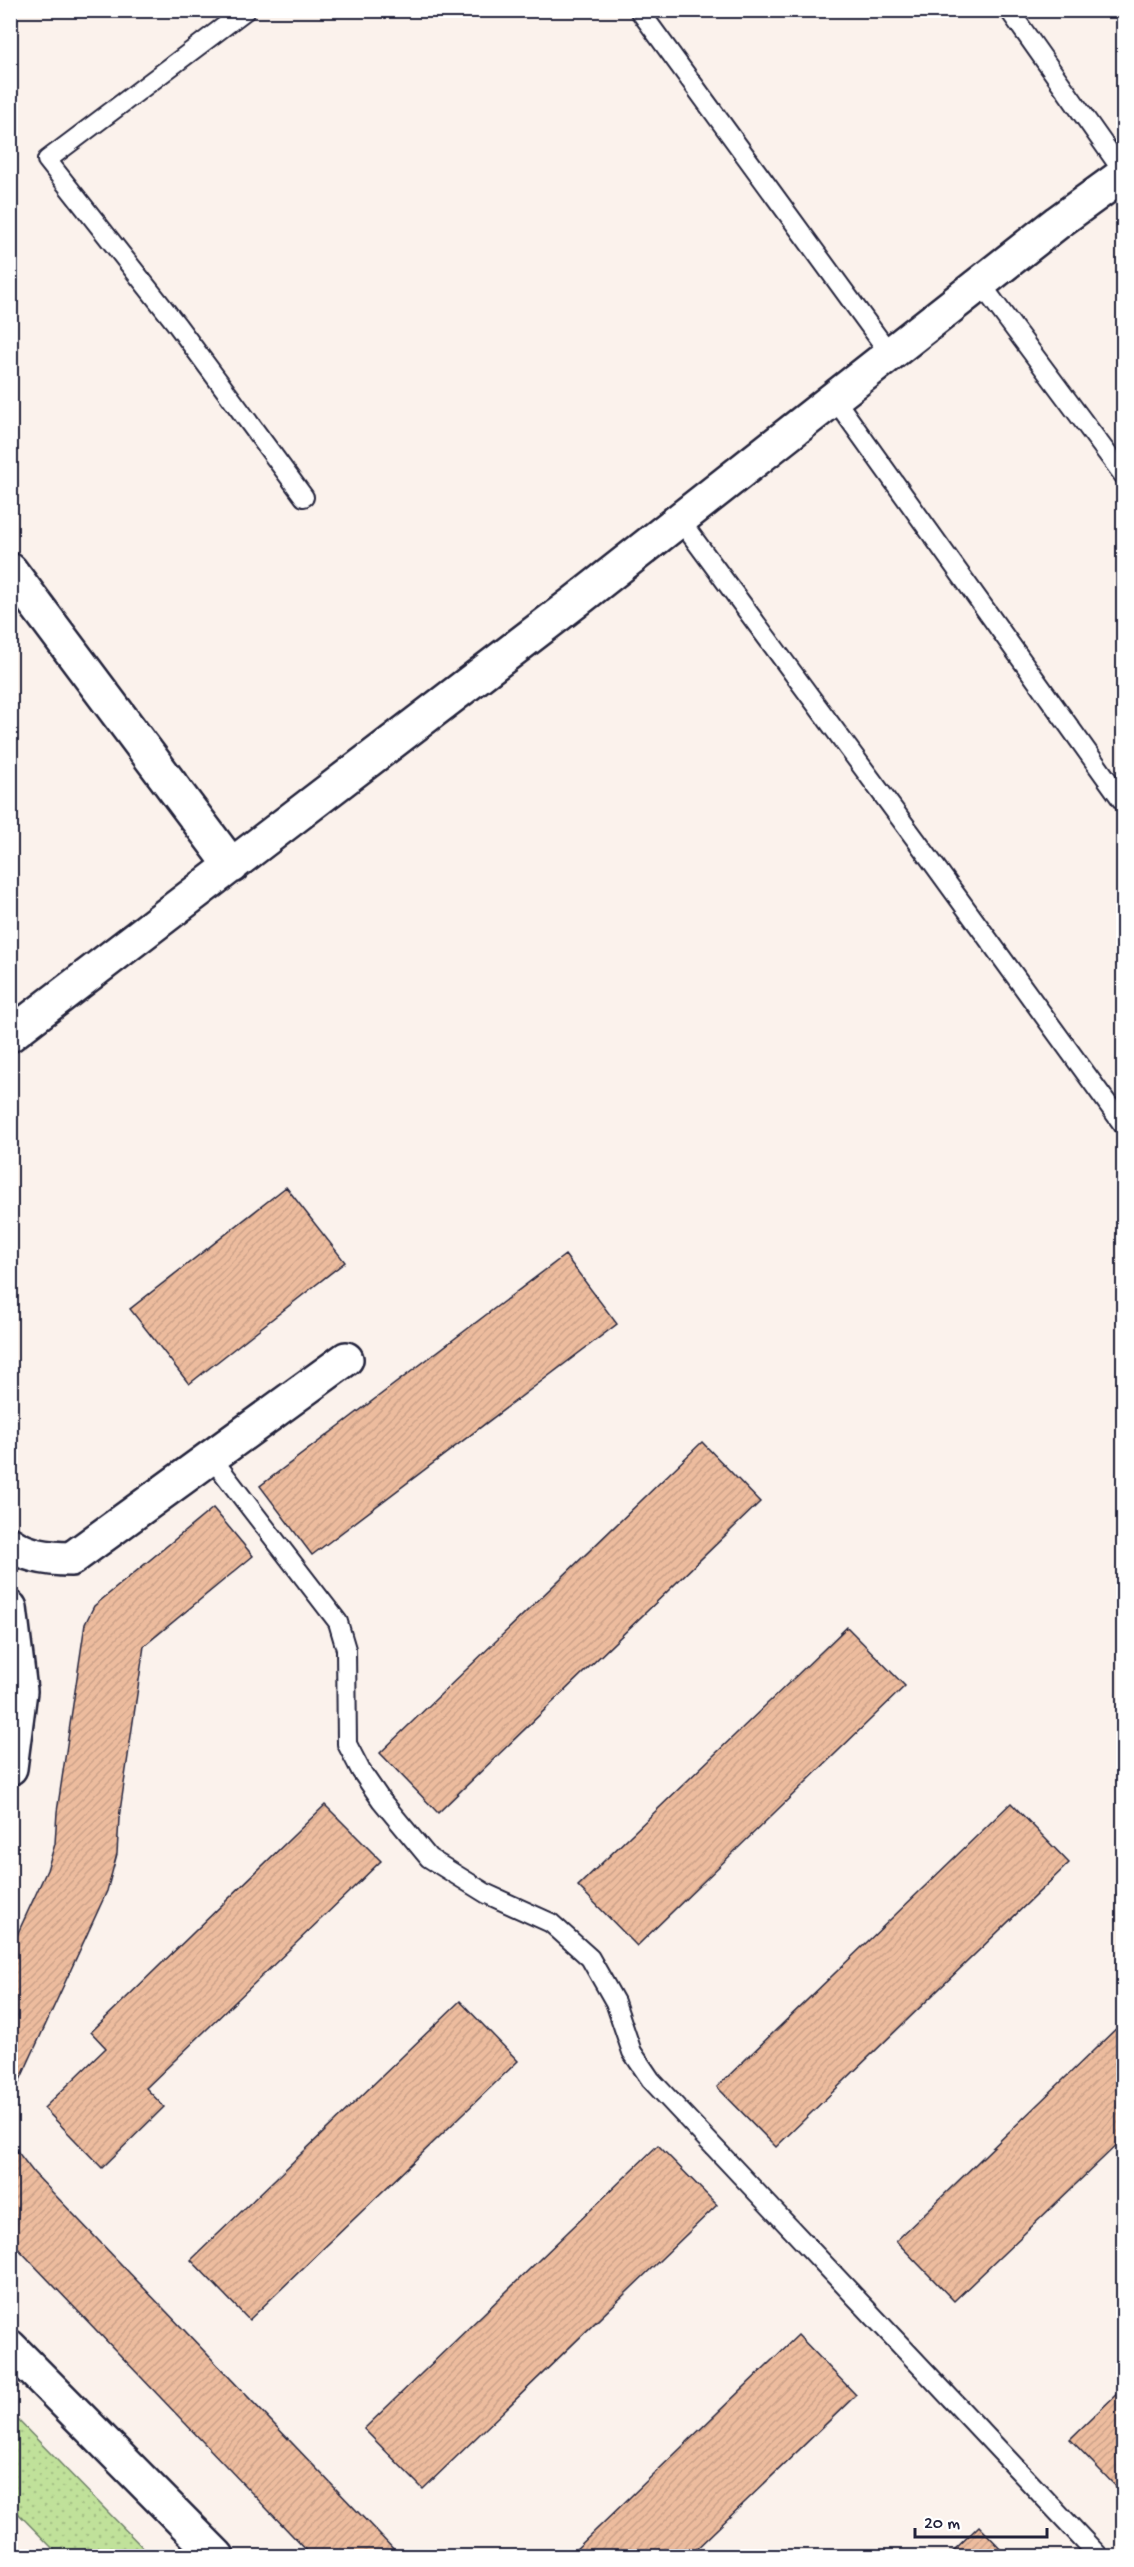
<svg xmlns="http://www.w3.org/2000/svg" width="1134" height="2567" font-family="'Gochi Hand',sans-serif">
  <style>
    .grass { fill: url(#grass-dots); stroke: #71826a; stroke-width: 1.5 }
    .building { fill: url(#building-hatch); stroke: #22223b; stroke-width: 1.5 }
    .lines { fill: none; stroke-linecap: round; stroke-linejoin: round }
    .lane-casing { stroke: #22223b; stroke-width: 22 }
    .street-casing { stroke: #22223b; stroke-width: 38 }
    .lane { stroke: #fff; stroke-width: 18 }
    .street { stroke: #fff; stroke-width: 33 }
  </style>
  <defs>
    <pattern id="grass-dots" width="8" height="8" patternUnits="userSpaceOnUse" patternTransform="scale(1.5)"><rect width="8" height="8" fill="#c0e19a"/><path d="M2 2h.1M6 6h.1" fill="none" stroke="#a5c186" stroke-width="1.8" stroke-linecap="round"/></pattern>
    <pattern id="building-hatch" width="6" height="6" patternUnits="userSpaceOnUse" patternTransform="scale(1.5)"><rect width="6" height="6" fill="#edbc9e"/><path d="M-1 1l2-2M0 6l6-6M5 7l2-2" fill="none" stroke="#cba189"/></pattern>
  </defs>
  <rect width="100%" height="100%" fill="#fbf2ec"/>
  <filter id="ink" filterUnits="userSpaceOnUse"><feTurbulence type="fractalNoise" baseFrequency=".0167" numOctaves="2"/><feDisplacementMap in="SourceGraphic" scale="12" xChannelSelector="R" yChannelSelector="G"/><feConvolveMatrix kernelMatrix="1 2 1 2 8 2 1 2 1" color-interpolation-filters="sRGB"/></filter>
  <g filter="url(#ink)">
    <path class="grass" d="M10,2413H11L151,2556H60L11,2506Z"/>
    <path class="building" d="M286,1187L345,1262L189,1384L130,1309Z
      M565,1255L617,1324L312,1555L260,1486Z
      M702,1442L760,1502L438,1813L380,1753Z
      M213,1508L253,1556L144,1646L119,1818L117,1854L107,1891L10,2102V1950L47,1870L55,1844L57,1812L85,1624L94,1606Z
      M847,1627L905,1686L637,1946L578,1886Z
      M1011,1803L1069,1863L776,2147L717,2087Z
      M325,1805L381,1861L146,2088L164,2107L102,2168L44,2108L106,2048L91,2032Z
      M460,2001L518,2061L249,2320L191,2260Z
      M1124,2021V2138L954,2301L896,2241Z
      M10,2133L17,2151L34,2173L400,2556H312L10,2240Z
      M658,2145L717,2205L423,2489L364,2429Z
      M798,2335L856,2395L689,2556H569Z
      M1124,2387V2495L1070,2439Z
      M979,2526L1008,2556H948Z"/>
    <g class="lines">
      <defs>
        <path id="lane" d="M246,10L47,160L177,325L304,497
          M639,10L890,354
          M1009,10L1124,173
          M981,284L1124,476
          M834,398L1124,803
          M680,520L919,844L1124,1126
          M211,1457L338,1622L346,1649L347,1744L361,1771L381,1800L429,1858L487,1894L551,1923L590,1958L615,2002L632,2052L651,2080L1099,2556"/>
        <path id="street" d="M10,570L232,866
          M10,1035L575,602L1058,222L1124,174
          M10,1544C27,1556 50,1559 71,1559L346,1359
          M10,1608L20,1691L10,1768
          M10,2347L217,2556"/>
      </defs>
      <use href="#lane" class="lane-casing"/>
      <use href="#street" class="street-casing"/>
      <use href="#lane" class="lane"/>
      <use href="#street" class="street"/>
    </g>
  </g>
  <rect width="1134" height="2567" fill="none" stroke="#fff" stroke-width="36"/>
  <rect x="18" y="18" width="1098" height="2531" fill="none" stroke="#22223b" stroke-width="2" filter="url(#ink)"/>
  <path d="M915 2528v9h132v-9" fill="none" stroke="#22223b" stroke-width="3"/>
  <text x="924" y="2528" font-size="18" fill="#22223b" stroke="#ffffff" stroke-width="4.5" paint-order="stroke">20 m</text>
</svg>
